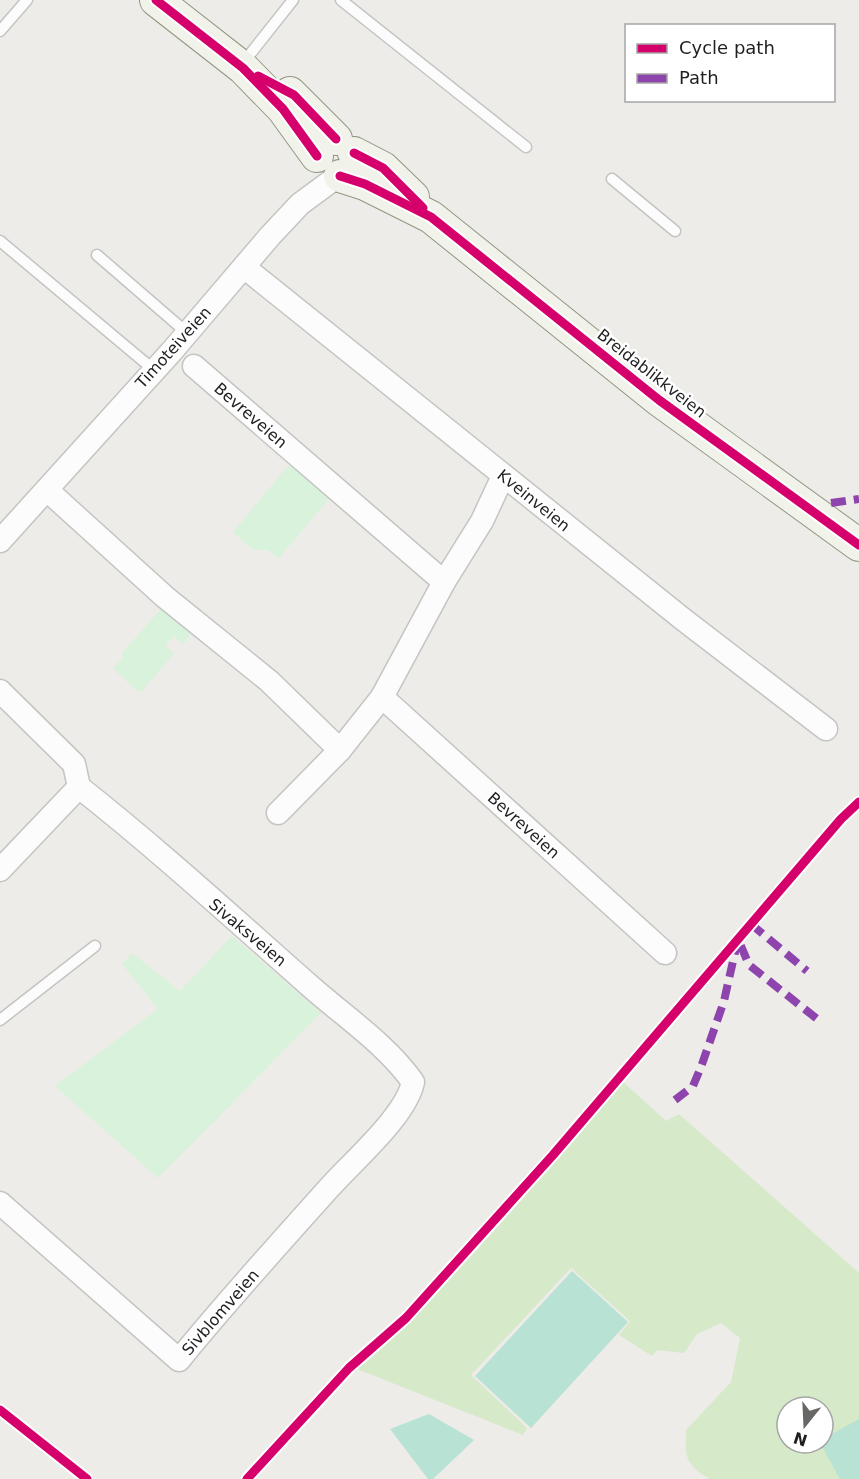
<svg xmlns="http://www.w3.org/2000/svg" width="859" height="1479" font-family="'DejaVu Sans',sans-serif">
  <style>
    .grass { fill: #d6e9c9; fill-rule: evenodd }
    .park { fill: #d8f2db }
    .pitch { fill: #b7e2d4 }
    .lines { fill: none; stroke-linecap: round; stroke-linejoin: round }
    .service-casing { stroke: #c4c4c2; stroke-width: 13 }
    .minor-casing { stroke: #c4c4c2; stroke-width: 25 }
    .secondary-casing { stroke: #929681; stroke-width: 34 }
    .service { stroke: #fcfcfc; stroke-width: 10 }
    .minor { stroke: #fcfcfc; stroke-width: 22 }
    .secondary { stroke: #f1f3eb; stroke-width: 32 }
    .quiet { stroke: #8e44ad; stroke-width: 8; stroke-dasharray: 15 8; stroke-linecap: butt }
    .cycleway-casing { stroke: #fff; stroke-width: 13 }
    .cycleway { stroke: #d6006c; stroke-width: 9 }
    .labels { text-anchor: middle; stroke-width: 5; stroke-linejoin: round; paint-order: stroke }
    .street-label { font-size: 16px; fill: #1f1f1f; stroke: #fff }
  </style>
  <rect width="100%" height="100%" fill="#edece8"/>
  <path class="grass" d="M623,1082l43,39 13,-7 180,159v206h-149c-25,-14 -25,-22 -24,-49l45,-48 9,-44 -19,-15 -24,11 -13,19 -27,-3 -5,6 -33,-21 11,-14 -59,-53 -100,107 56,53 -4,7 -166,-66c97,-87 181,-187 266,-287zM787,1407h36v36h-36z"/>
  <g class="park">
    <path d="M288,466l21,6 24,22 -55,65 -10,-9h-15l-20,-18z"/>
    <path d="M161,609l33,21 -11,14 -9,-7 -9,8 9,8 -31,37 -5,2 -25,-24 10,-10 -1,-5z"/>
    <path d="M232,936l89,77 -163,165 -103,-92 103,-77 -36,-45 10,-11 48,38z"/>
  </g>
  <g class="pitch">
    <path d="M572,1271l56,51 -97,106 -56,-52z"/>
    <path d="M429,1414l45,26 -41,39h-5l-38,-50z"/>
    <path d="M859,1419v60h-19l-20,-36h3v-4z"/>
  </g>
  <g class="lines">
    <defs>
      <g id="service">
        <path d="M341,0l185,147"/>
        <path d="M0,31l27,-31"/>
        <path d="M243,63l50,-63"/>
        <path d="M612,179l63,52"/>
        <path d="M0,241l154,129"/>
        <path d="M97,255l89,77"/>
        <path d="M0,1020l95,-74"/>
      </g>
      <g id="minor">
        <path d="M244,267l440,353 142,109"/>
        <path d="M194,366l250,216"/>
        <path d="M503,476l-21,45 -38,61 -62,115 283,256"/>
        <path d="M47,490l118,107 104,84 71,69 42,-53"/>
        <path d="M0,541l172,-190 98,-115 30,-32 38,-28"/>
        <path d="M0,691l74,73 5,23"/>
        <path d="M278,813l62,-63"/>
        <path d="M0,870l79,-83c80,63 155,132 231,199 35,31 76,58 103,96 -7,34 -60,79 -84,106 -51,57 -102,113 -150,172l-179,-157"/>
      </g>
      <g id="secondary">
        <path d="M156,0l87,68 40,41 34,47"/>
        <path d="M290,93l46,46"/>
        <path d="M354,153l29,15 30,29"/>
        <path d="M340,176l25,8 66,33 228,183 200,145"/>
      </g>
    </defs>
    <use href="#service" class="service-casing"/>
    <use href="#minor" class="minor-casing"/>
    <use href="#secondary" class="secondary-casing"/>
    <use href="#service" class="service"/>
    <use href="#minor" class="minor"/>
    <use href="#secondary" class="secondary"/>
    <g class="quiet">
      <path d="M831,503l28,-4"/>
      <path d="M751,924l56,47"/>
      <path d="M675,1100l18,-14 8,-19 23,-66 14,-62 11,26 72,57"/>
    </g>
    <defs>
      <g id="cycleway">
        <path d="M156,0l87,68 40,41 34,47"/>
        <path d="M258,76l36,19 42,44"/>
        <path d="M354,153l29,15 40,40"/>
        <path d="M340,176l25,8 66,33 228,183 200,145"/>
        <path d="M0,1410l87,69"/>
        <path d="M247,1479l102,-111 57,-50 147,-163 288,-336 18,-17"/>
      </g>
    </defs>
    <use href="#cycleway" class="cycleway-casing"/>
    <use href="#cycleway" class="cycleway"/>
  </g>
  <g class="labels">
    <g class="street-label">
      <text transform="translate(173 347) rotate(-48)" y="6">Timoteiveien</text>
      <text transform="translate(652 373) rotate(38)" y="6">Breidablikkveien</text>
      <text transform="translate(251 415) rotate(41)" y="6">Bevreveien</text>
      <text transform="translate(534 500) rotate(39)" y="6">Kveinveien</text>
      <text transform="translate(524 825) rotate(42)" y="6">Bevreveien</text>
      <text transform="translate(248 932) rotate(40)" y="6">Sivaksveien</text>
      <text transform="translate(220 1312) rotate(-49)" y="6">Sivblomveien</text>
    </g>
  </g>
  <rect x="625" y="24" width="210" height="78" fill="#ffffff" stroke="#a5a5a5" stroke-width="1.5"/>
  <rect x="637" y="44" width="30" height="9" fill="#d6006c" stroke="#a5a5a5" stroke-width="1.5"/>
  <text x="679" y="54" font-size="18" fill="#1f1f1f">Cycle path</text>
  <rect x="637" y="74" width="30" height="9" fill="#8e44ad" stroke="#a5a5a5" stroke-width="1.5"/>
  <text x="679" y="84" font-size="18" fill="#1f1f1f">Path</text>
  <g transform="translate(805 1425) rotate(198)"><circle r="28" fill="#ffffff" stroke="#a5a5a5" stroke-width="1.5"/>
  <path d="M0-4.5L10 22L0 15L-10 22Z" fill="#676765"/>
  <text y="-9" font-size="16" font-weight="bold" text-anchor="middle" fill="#1f1f1f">N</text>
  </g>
</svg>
